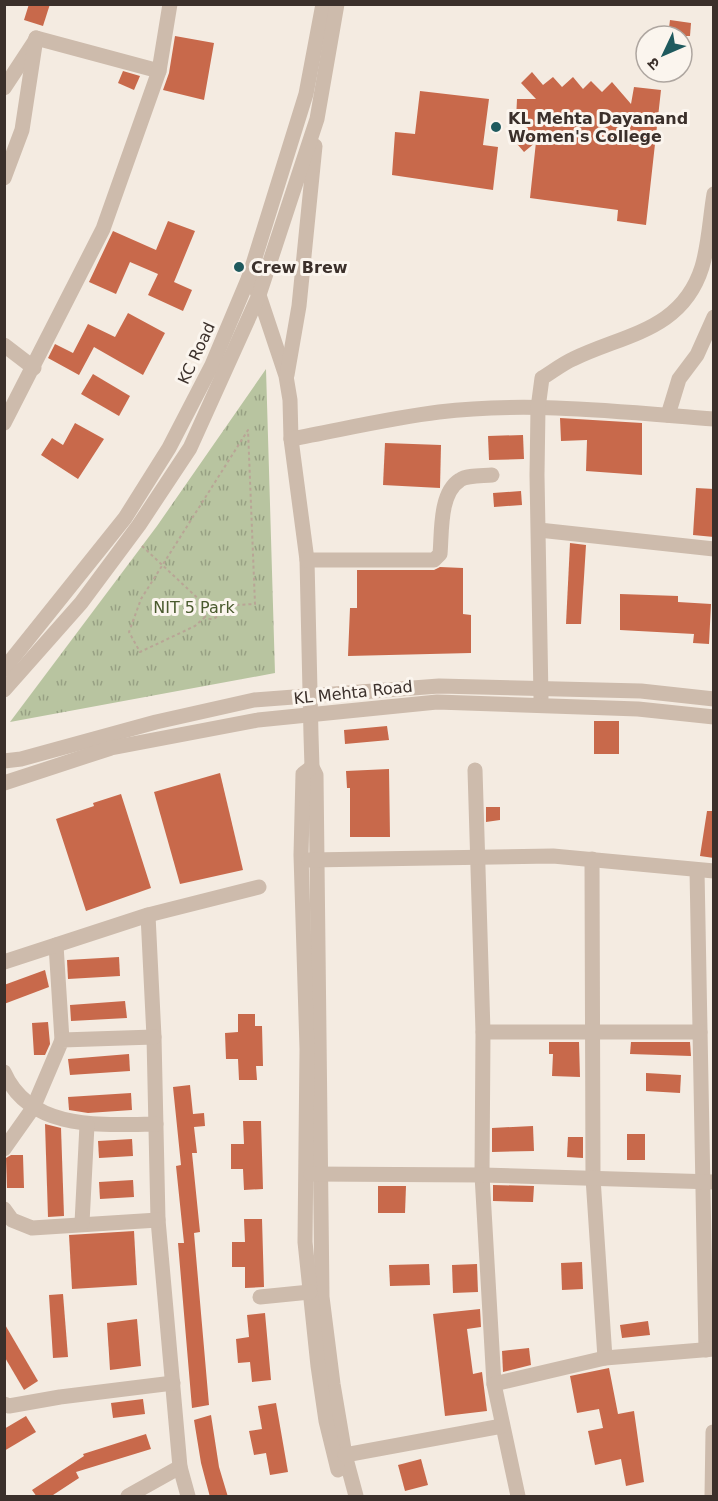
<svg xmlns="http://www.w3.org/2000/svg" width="718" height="1501" font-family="'DejaVu Sans','Noto Sans Devanagari',sans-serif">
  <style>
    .park { fill: url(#park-tufts) }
    .building { fill: #c8694b }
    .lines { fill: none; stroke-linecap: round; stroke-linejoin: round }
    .path { stroke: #b9a596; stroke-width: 2; stroke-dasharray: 3 3; stroke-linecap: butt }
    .minor { stroke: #cdbbac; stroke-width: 15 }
    .poi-dot { fill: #1f5a5e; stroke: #fbf5ee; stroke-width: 2 }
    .labels { text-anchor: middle; stroke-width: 6; stroke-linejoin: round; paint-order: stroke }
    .poi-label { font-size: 16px; font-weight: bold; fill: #3b302b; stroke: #fbf5ee; text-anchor: start }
    .street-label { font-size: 16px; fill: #3b302b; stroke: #fbf5ee }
    .park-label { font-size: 16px; fill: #4a5a2e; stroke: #fbf5ee }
  </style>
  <defs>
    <pattern id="park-tufts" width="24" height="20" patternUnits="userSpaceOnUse" patternTransform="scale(1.5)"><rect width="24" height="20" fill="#b8c4a0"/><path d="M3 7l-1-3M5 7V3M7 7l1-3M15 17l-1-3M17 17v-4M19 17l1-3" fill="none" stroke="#97a083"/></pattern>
  </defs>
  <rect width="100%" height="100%" fill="#f4ebe1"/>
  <path class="park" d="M266,369l9,304 -265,49 147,-196z"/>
  <g class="building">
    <path d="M29,4h21l-7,22 -19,-6z"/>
    <path d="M670,20l21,3 -1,13h-22z"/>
    <path d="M175,36l39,7 -10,57 -41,-10 6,-17z"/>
    <path d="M123,71l17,5 -6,14 -16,-7z"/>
    <path d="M532,72l11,13 10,-8 9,10 11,-10 10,12 8,-8 11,11 10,-10 19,22 3,-17 27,3 -15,135 -29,-4 1,-11 -88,-12 6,-56 -12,10 -12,-14 20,-16 -16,-2 1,-21h19l-15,-16z"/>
    <path d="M420,91l69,8 -6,46 15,2 -5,43 -101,-15 3,-43 20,2z"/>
    <path d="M168,221l27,10 -21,51 18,8 -9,21 -35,-16 10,-21 -28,-12 -14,32 -27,-12 24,-51 43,19z"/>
    <path d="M128,313l37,20 -22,42 -49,-28 -15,28 -31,-17 7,-14 18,9 15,-29 27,13z"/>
    <path d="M93,374l37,22 -11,20 -38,-22z"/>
    <path d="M560,418l82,5v52l-56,-4 1,-31 -26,1z"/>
    <path d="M75,423l29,16 -26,40 -37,-24 11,-17 11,7z"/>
    <path d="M523,435l1,24 -35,1 -1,-24z"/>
    <path d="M385,443l56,2 -1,43 -57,-3z"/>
    <path d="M696,488l18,1v48l-21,-2z"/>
    <path d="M521,491l1,14 -28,2 -1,-14z"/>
    <path d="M570,543l16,2 -5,79h-15z"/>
    <path d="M440,567l23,1v46l8,1v38l-123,3 2,-48h7v-38h77z"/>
    <path d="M620,594l58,2v6l33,2 -2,40 -16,-1 1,-9 -74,-4z"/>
    <rect x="594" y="721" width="25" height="33"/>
    <path d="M387,726l2,14 -44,4 -1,-14z"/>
    <path d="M389,769l1,68h-40v-49h-3l-1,-17z"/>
    <path d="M220,773l23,97 -63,14 -26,-92z"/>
    <path d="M121,794l30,94 -65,23 -30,-92 38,-13 -1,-3z"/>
    <path d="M486,807h14v13l-14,2z"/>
    <path d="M707,811h7v47l-14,-2z"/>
    <path d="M119,957l1,19 -52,3 -1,-19z"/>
    <path d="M45,970l4,17 -45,17v-19z"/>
    <path d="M125,1001l2,17 -56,3 -1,-16z"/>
    <path d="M238,1014h17v12h7l1,40h-7l1,14h-18l-1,-21h-12l-1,-26 13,-1z"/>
    <path d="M48,1022l2,22 -5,11h-11l-2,-32z"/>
    <path d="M549,1042h30l1,35 -28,-1 1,-22h-4z"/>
    <path d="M631,1042h59l1,14 -61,-2z"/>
    <path d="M129,1054l1,17 -60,4 -2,-16z"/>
    <path d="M646,1073l35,2 -1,18 -34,-2z"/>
    <path d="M190,1085l3,29 11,-1 1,13 -11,1 3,26h-5l8,79 -6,1 15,172 -17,3 -14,-165h6l-8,-77 5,-1 -8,-78z"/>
    <path d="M131,1093l1,17 -44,3 -19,-3 -1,-13z"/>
    <path d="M243,1121h18l2,68 -19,1 -1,-21h-12v-25h13z"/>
    <path d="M45,1124l16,4 3,88 -16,1z"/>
    <path d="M533,1126l1,25 -42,1v-24z"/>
    <rect x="627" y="1134" width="18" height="26"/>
    <path d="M568,1137h15v21l-16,-1z"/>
    <path d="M132,1139l1,17 -34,2 -1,-17z"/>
    <path d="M11,1155h12l1,33h-17l-1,-30z"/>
    <path d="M133,1180l1,17 -34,2 -1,-17z"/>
    <path d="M493,1185l41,1 -1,16 -40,-1z"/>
    <path d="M378,1186h28l-1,27h-27z"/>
    <path d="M244,1219h18l2,68 -19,1v-21h-13v-25h13z"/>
    <path d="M134,1231l3,54 -65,4 -3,-54z"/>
    <path d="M582,1262l1,27 -21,1 -1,-27z"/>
    <path d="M429,1264l1,21 -40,1 -1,-21z"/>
    <path d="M477,1264l1,28 -25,1 -1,-28z"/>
    <path d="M63,1294l5,63 -15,1 -4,-63z"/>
    <path d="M480,1309l1,18 -14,2 6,45 9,-2 5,39 -42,5 -12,-102z"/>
    <path d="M265,1313l6,67 -19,2 -2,-20 -12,1 -2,-24 13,-2 -2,-22z"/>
    <path d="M137,1319l4,47 -31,4 -3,-47z"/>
    <path d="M648,1321l2,14 -28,3 -2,-13z"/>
    <path d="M4,1323l34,58 -14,9 -20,-34z"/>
    <path d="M529,1348l2,17 -28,7 -1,-21z"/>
    <path d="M609,1368l9,46 16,-3 10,71 -18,4 -5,-27 -26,6 -7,-34 15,-3 -4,-19 -22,4 -7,-37z"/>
    <path d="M143,1399l2,15 -32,4 -2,-15z"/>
    <path d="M276,1403l12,69 -18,3 -4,-22 -12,2 -5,-24 13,-2 -4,-23z"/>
    <path d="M211,1415l8,52 9,30h-18l-9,-34 -7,-43z"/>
    <path d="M26,1416l10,16 -32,19v-22z"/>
    <path d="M146,1434l5,15 -75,23 3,6 -29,19h-13l-5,-7 52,-34 -1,-2z"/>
    <path d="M421,1459l7,26 -23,6 -7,-26z"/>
  </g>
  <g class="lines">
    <g class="path">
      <path d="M142,546l64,60"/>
      <circle cx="211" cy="611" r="8"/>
      <path d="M205,617l-10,9 -55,26 -11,-20 12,-33 107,-169 7,174 -38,2"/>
    </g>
    <g class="minor">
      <path d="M36,38l123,33"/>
      <path d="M4,88l31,-47"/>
      <path d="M4,178l18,-48 14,-92"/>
      <path d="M249,277l10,18 27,81 4,24 1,39 16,121 4,175 1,32 4,8 6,522 11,87 12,71 11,41"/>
      <path d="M4,345l30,23"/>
      <path d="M287,375l12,-69 16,-160"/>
      <path d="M668,415l11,-36 18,-24 17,-38"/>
      <path d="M4,423l99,-194 56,-158 11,-67"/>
      <path d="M291,439c49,-9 99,-21 148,-27 91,-11 184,0 275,7"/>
      <path d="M539,530l175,19"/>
      <path d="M307,560h127l6,-6c2,-21 -1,-61 20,-74 7,-5 23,-4 32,-5"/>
      <path d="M4,669l121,-151 44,-70 43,-83 37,-88 57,-183 17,-90"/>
      <path d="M4,690l77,-87 58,-78 51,-77 69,-153 58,-176 20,-115"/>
      <path d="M541,698l-4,-223 1,-67 4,-30c10,-6 20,-14 31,-19 51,-25 109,-28 129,-92 7,-23 8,-50 12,-73"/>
      <path d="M4,761l17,-2 135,-37 98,-22 185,-14 202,5 73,8"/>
      <path d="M312,767l-9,7 -2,81 6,194 -2,193 13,124 8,55 12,49"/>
      <path d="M475,770l8,262 -1,143 12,209 24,112"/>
      <path d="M4,783l107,-35 147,-28 179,-18 201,7 76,8"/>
      <path d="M592,859l1,319 12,180"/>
      <path d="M309,860l244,-4 161,15"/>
      <path d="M697,870l9,480"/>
      <path d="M148,915l6,122 4,183 22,247 8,29"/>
      <path d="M56,945l6,95"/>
      <path d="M4,962l144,-47 111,-28"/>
      <path d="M483,1032h217"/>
      <path d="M4,1072c26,59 97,53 152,52"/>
      <path d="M4,1149l29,-41 29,-68 92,-3"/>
      <path d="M311,1174l171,1 232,7"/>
      <path d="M4,1209l8,11 20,8 126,-8"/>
      <path d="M82,1223l5,-98"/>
      <path d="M260,1297l50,-5"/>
      <path d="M494,1384l111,-26 109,-9"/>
      <path d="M4,1404l5,2 51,-9 113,-14"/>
      <path d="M345,1455l157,-29"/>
      <path d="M128,1496l52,-29"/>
      <path d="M712,1496l1,-64"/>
    </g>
  </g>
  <g class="poi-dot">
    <circle cx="496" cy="127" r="6"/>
    <circle cx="239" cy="267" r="6"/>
  </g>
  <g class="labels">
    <g class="poi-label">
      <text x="508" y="124">KL Mehta Dayanand<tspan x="508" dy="18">Women's College</tspan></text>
      <text x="251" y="273">Crew Brew</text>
    </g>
    <g class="street-label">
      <text transform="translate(196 353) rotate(-65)" y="6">KC Road</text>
      <text transform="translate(353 692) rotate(-6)" y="6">KL Mehta Road</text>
    </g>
    <g class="park-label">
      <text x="194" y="613">NIT 5 Park</text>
    </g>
  </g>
  <rect width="718" height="1501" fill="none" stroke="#3b302b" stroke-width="12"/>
  <g transform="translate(664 54) rotate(226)"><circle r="28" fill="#fbf5ee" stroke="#aea6a0" stroke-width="1.5"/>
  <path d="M0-4.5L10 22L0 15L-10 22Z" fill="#1f5a5e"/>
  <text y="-9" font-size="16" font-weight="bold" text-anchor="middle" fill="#3b302b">उ</text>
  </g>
</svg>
